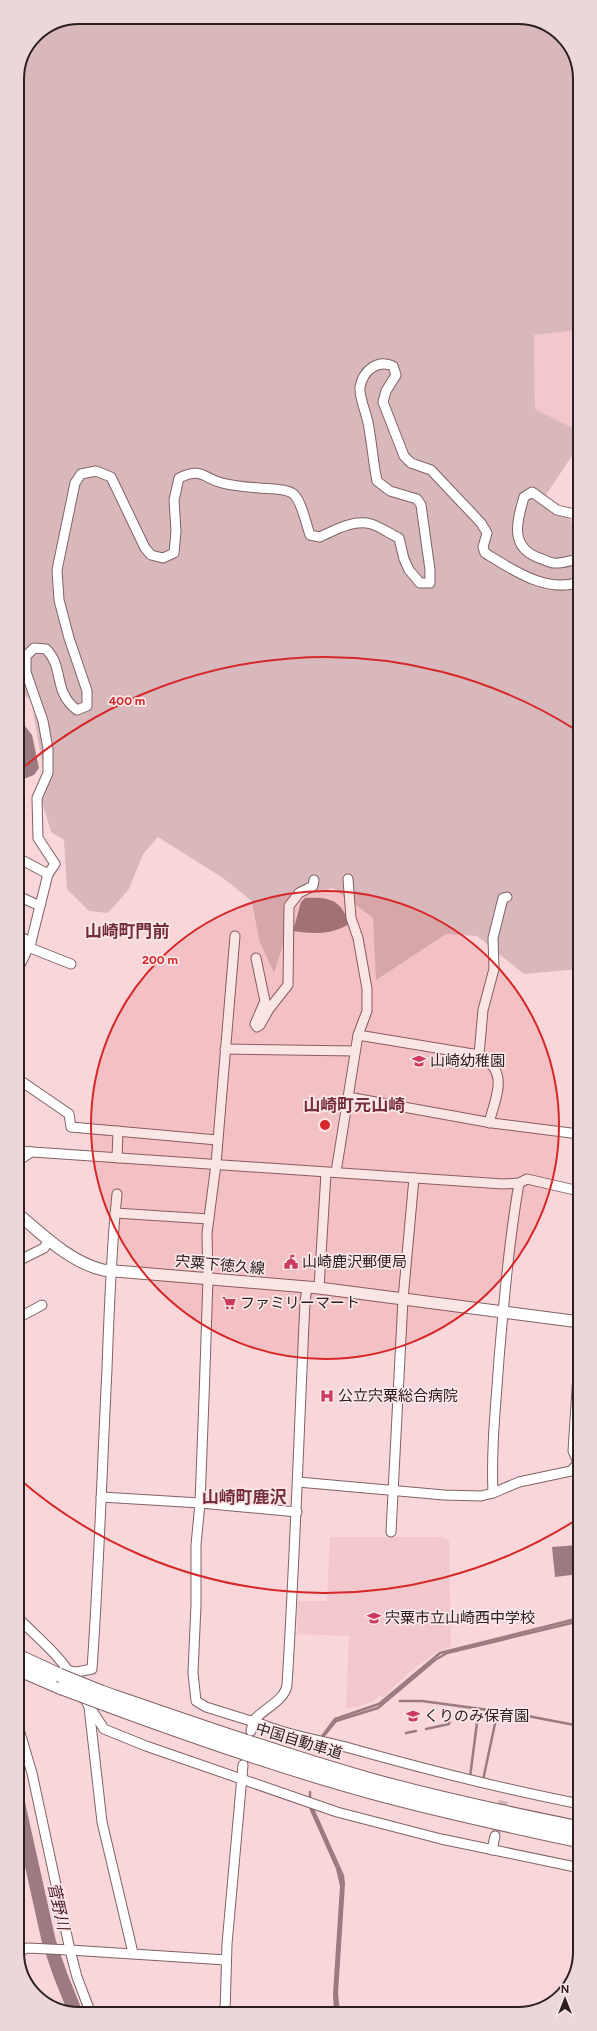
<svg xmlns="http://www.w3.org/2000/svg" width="597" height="2031" font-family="Figtree,'Noto Sans JP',sans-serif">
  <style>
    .built { fill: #f2c8cc }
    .green { fill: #d8b8bb }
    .water { fill: #9b7b7f }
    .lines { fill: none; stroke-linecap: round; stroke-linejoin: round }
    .stream { stroke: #9b7b7f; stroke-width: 2.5 }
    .river { stroke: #9b7b7f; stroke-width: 14 }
    .minor-tunnel { stroke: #cfb2b4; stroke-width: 9; stroke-dasharray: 9 4.5; stroke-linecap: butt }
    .minor-casing { stroke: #806265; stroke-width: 11 }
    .major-casing { stroke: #806265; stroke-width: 13 }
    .highway-casing { stroke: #806265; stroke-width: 15 }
    .minor { stroke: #fff; stroke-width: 9 }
    .major { stroke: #fff; stroke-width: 11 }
    .highway { stroke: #fff; stroke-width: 13 }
    .highway-bridge-casing { stroke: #806265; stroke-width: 15; stroke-linecap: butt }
    .highway-bridge { stroke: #fff; stroke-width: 13 }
    .ring { fill: none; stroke: #d62828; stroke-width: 2 }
    .labels { text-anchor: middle; stroke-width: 3.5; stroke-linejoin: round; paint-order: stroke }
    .poi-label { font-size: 15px; fill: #2d2021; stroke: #fce7e9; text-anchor: start }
    .street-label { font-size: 15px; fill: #2d2021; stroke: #fce7e9 }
    .water-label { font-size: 16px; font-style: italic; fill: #51222a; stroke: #fce7e9 }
    .quarter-label { font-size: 17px; font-weight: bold; fill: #742d3b; stroke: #fce7e9 }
    .rim { fill: none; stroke: #2d2021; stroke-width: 2 }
    .centre { fill: #d62828; stroke: #fce7e9; stroke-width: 2 }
    .ring-label { font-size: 12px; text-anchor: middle; font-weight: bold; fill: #d62828; stroke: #fce7e9; stroke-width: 3.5; stroke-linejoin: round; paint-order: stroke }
  </style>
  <rect width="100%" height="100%" fill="#f8d6d9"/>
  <g class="built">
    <path d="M579,330v101l-44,-21 -1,-75z"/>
    <path d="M330,1537h114l5,4 2,106 -15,5 -24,18 -29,27 -3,-1 -6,5 -17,6 -11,1 3,-72 -52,-2 1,-33h29z"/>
  </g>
  <path class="green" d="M79,17l447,1 33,15 20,34v263l-45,5 1,74 44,22v14l-33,50 25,26h8v448l-55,5 -47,-38 -31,-2 -70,46 -3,-62 -40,-30 -35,9 -24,76 -15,-33 -7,-39 -29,-23 -65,-41 -15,17 -14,35 -21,24 -19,-2 -22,-22 -3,-49 -13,-8 -13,-44 10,-8 -7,-23 -10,-58 -14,-7v-613l18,-44z"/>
  <g class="water">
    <path d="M17,716l15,19 7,33 -5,7 -16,6z"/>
    <path d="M305,898c24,-1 36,1 44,26 -18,11 -35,10 -56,7l8,-29z"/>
    <path d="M577,1545l2,29 -24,3 -3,-30z"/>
    <path d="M308,1806h5l31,69 1,9 -7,109 2,20 -3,-9v-24l1,33h-4l-1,-19 7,-108 -4,-17z"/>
  </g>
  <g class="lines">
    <g class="stream">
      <path d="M400,1701h22l89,12"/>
      <path d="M517,1714l63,12"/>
      <path d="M426,1729l23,-5 1,-13"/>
      <path d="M406,1733l10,-2"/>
      <path d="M322,1738l14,-17 42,-13 57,-48 12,-7 133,-32"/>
      <path d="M320,1739l15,-20 44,-15 61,-51 140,-35"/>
      <path d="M470,1777l8,-62"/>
      <path d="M483,1780l13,-61"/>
      <path d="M310,1792v8"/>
    </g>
    <path class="river" d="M18,1803l31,139 11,32 16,40"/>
    <path class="minor-tunnel" d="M495,1836l9,-37"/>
    <defs>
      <g id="minor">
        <path d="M579,515l-22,-5 -25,-18 -8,5c-7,24 -15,50 15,61 5,1 10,5 15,5 8,1 18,-3 25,-4"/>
        <path d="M18,858l30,16"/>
        <path d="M18,896l22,10"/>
        <path d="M18,936l13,6"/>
        <path d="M235,936l-19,228 -9,69 1,46 -4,119 -4,105 -4,42v60l-3,68 3,28 10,6 48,15"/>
        <path d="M28,947l43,17"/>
        <path d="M256,958l9,43 -10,23 2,3 3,-2 9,-16 19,-24 1,-79 10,-13 14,-7 1,-6"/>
        <path d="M18,969l13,-27 17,-68 7,-10 -17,-26 -1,-40 11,-25v-24l-5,-28 -17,-49v-16l8,-8 12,1c19,19 6,42 31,61l10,-4v-15l-18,-53 -10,-38 -2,-30 18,-87 6,-9 15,-3 15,6 34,71 6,7 12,3 11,-5 2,-22 -2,-31 5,-22c23,-11 24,0 43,5 12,3 24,4 37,5 9,1 25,0 33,5 9,5 14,31 18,42l10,2c15,-7 34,-18 51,-13 10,3 19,10 28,14l5,21 5,11 11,13h10v-13l-9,-65 -4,-6 -27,-8 -13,-10c-4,-19 -5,-39 -9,-58 -2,-11 -9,-26 -8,-36 3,-16 17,-28 33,-21l3,9 -10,16 -3,11 21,54 7,7 20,7 50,53 6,10 -4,14 2,6c26,16 62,41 94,29"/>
        <path d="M358,1035l121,20c31,17 17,40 10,68"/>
        <path d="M225,1049l130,2"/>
        <path d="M479,1055l4,-45 11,-41 -1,-31 10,-40 4,-1"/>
        <path d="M18,1079l51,35 2,13 146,13"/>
        <path d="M348,1097l144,26 87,11"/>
        <path d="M18,1151l485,33 16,-1 8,-4 52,12"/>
        <path d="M117,1158l1,-27"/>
        <path d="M18,1161l13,-9"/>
        <path d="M336,1172l22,-137 9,-24v-22l-9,-51 -7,-20 -3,-39"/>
        <path d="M115,1213l94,6"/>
        <path d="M18,1261l26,-13 5,-8"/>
        <path d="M319,1288l7,-115"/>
        <path d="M18,1318l24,-13"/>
        <path d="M578,1462l-5,-11 7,-108"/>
        <path d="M298,1482l146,13 37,1 12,-3 26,-11 52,-11 9,-10"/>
        <path d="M493,1493c-2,-45 3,-89 6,-134 5,-59 10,-117 20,-176"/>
        <path d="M101,1497l99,6 97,9"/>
        <path d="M391,1532l12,-233 11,-121"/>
        <path d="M18,1618c20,20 44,39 57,64"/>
        <path d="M69,1671l8,1 15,-3c7,-100 10,-200 15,-300 2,-58 4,-117 10,-175"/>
        <path d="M82,1695l22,34 42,17 191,66 104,27 139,29"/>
        <path d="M89,1707l13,115 31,131"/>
        <path d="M254,1721c31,14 66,19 99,28 75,21 150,40 227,55"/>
        <path d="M18,1726l14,47 38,177 7,27 14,37"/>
        <path d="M251,1731c1,-4 2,-9 4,-12 10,-11 30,-19 32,-34 8,-128 12,-255 18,-383l2,-15"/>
        <path d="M492,1850l3,-14"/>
        <path d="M18,1952l9,-4 43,2 156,10"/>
        <path d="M225,2013l2,-69 16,-179"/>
      </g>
      <path id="major" d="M18,1214c25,21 52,48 85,56l216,18 261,34"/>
      <g id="highway">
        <path d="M18,1656l41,19"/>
        <path d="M18,1669l44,19"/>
        <path d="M101,1692c90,31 179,62 270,88 69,19 139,34 209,48"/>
        <path d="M102,1703c89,33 178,64 269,89 69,19 139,34 209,49"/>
      </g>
    </defs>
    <use href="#minor" class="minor-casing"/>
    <use href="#major" class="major-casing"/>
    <use href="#highway" class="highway-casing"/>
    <use href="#minor" class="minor"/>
    <use href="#major" class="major"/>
    <use href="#highway" class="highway"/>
    <defs>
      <g id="highway-bridge">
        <path d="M59,1675l42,17"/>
        <path d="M62,1688l40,15"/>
      </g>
    </defs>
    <use href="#highway-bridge" class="highway-bridge-casing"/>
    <use href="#highway-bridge" class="highway-bridge"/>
  </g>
  <circle cx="325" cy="1125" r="234" fill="#d62828" fill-opacity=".12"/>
  <g class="ring">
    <circle cx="325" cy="1125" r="234"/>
    <path d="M576 1520A468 468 0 0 1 18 1478M18 772A468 468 0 0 1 576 730"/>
  </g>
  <defs>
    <symbol id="school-bare" viewBox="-9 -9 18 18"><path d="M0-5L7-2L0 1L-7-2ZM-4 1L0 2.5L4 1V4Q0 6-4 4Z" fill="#ca3b5d" stroke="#fce7e9" stroke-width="2.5" paint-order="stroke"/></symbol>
    <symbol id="civic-bare" viewBox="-9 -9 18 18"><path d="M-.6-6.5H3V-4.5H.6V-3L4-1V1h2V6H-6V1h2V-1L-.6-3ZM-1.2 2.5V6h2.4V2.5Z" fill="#ca3b5d" stroke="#fce7e9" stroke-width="2.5" paint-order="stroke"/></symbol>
    <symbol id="supermarket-bare" viewBox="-9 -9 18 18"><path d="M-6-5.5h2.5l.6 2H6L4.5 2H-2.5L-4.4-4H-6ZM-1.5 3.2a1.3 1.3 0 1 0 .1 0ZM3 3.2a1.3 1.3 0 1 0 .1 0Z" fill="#ca3b5d" stroke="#fce7e9" stroke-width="2.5" paint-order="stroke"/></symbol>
    <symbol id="hospital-bare" viewBox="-9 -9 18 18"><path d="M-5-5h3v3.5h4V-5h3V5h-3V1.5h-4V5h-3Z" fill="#ca3b5d" stroke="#fce7e9" stroke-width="2.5" paint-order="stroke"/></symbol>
  </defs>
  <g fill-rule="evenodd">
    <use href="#school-bare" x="409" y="1051" width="20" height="20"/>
    <use href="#civic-bare" x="281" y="1252" width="20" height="20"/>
    <use href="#supermarket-bare" x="219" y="1293" width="20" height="20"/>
    <use href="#hospital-bare" x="317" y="1386" width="20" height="20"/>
    <use href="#school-bare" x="364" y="1608" width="20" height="20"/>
    <use href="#school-bare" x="403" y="1706" width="20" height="20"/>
  </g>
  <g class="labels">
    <g class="poi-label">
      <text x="430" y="1066">山崎幼稚園</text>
      <text x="302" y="1267">山崎鹿沢郵便局</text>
      <text x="240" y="1308">ファミリーマート</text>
      <text x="338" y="1401">公立宍粟総合病院</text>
      <text x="385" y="1623">宍粟市立山崎西中学校</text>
      <text x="424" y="1721">くりのみ保育園</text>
    </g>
    <g class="street-label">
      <text transform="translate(220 1265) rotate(5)" y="5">宍粟下徳久線</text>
      <text transform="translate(299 1741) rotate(17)" y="5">中国自動車道</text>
    </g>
    <g class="water-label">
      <text transform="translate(59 1906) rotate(77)" y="6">菅野川</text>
    </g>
    <g class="quarter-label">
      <text x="127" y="937">山崎町門前</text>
      <text x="354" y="1111">山崎町元山崎</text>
      <text x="244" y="1503">山崎町鹿沢</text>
    </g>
  </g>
  <path d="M0 0H597V2031H0ZM79 24H518A55 55 0 0 1 573 79V1952A55 55 0 0 1 518 2007H79A55 55 0 0 1 24 1952V79A55 55 0 0 1 79 24Z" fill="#ebd7d9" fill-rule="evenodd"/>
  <path class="rim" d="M79 24H518A55 55 0 0 1 573 79V1952A55 55 0 0 1 518 2007H79A55 55 0 0 1 24 1952V79A55 55 0 0 1 79 24Z"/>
  <circle cx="325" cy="1125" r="6" class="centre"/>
  <g class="ring-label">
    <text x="127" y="705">400 m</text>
    <text x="160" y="964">200 m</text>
  </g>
  <g transform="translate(565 1999)" stroke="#fce7e9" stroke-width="3" paint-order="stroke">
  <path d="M0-3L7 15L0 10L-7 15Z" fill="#2d2021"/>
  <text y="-6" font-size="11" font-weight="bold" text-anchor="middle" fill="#2d2021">N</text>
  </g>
</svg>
